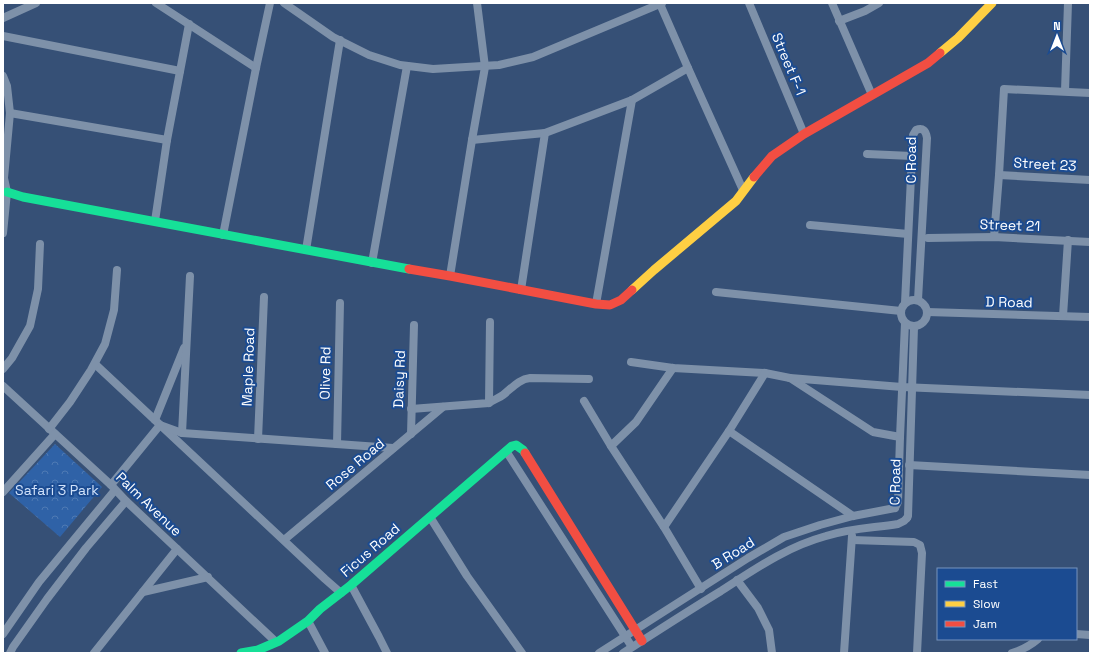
<svg xmlns="http://www.w3.org/2000/svg" width="1093" height="656" font-family="'Space Grotesk',sans-serif">
  <style>
    .park { fill: url(#park-crowns) }
    .lines { fill: none; stroke-linecap: round; stroke-linejoin: round }
    .street { stroke: #7e91a9; stroke-width: 8 }
    .fast { stroke: #16e098; stroke-width: 9 }
    .slow { stroke: #ffcf43; stroke-width: 9 }
    .jam { stroke: #f24e42; stroke-width: 9 }
    .labels { text-anchor: middle; stroke-width: 4; stroke-linejoin: round; paint-order: stroke }
    .street-label { font-size: 14px; fill: #fff; stroke: #1b4b91 }
    .park-label { font-size: 14px; fill: #d1e2fa; stroke: #1b4b91 }
  </style>
  <defs>
    <pattern id="park-crowns" width="20" height="18" patternUnits="userSpaceOnUse"><rect width="20" height="18" fill="#2f62a7"/><path d="M2 6a3 3 0 1 1 6 0M12 15a3 3 0 1 1 6 0" fill="none" stroke="#4e7ab4"/></pattern>
  </defs>
  <rect width="100%" height="100%" fill="#365076"/>
  <path class="park" d="M55,444l47,43 -42,50 -51,-44z"/>
  <g class="lines">
    <g class="street">
      <path d="M156,3l100,65"/>
      <path d="M284,3l49,34 36,18 31,10 33,4 66,-4 34,-8 129,-54"/>
      <path d="M749,3l55,131"/>
      <path d="M832,3l40,92"/>
      <path d="M660,4l28,64 55,122"/>
      <path d="M3,18l33,-15"/>
      <path d="M839,21l26,-10 14,-8"/>
      <path d="M3,36l177,35"/>
      <path d="M3,76l4,10 3,27 -6,65 3,14 -4,41"/>
      <path d="M1065,91l3,-88"/>
      <path d="M10,113l157,27"/>
      <path d="M472,140l73,-7 87,-33 56,-32"/>
      <path d="M867,154l45,2"/>
      <path d="M999,175l91,5"/>
      <path d="M155,221l12,-81 22,-116"/>
      <path d="M810,225l98,9"/>
      <path d="M223,235l33,-167 14,-65"/>
      <path d="M994,237l5,-62 5,-86 86,4"/>
      <path d="M928,238l66,-1 96,5"/>
      <path d="M306,250l34,-210"/>
      <path d="M372,263l35,-197"/>
      <path d="M450,276l22,-136 13,-73 -8,-64"/>
      <path d="M521,290l24,-157"/>
      <path d="M716,292l185,19"/>
      <circle cx="914" cy="313" r="13"/>
      <path d="M905,303l8,-168 3,-5c7,-3 10,1 11,8l-9,162"/>
      <path d="M596,304l36,-204"/>
      <path d="M927,312l163,5"/>
      <path d="M1063,316l5,-76"/>
      <path d="M631,362l42,6 92,5 25,5 83,54 27,5"/>
      <path d="M95,364l230,215 16,14"/>
      <path d="M3,369l9,-11 18,-32 8,-37 2,-45"/>
      <path d="M790,378l112,9 188,8"/>
      <path d="M3,386l108,99 15,16 150,141"/>
      <path d="M584,401l27,45 53,81 37,62"/>
      <path d="M489,403c4,-3 10,-5 14,-8 9,-7 16,-16 27,-17l59,1"/>
      <path d="M411,409l78,-6 1,-81"/>
      <path d="M155,420l29,-72"/>
      <path d="M49,429l21,-27 21,-32 14,-26 9,-34 3,-40"/>
      <path d="M729,431l124,85"/>
      <path d="M182,433l8,-157"/>
      <path d="M411,434l3,-109"/>
      <path d="M258,439l6,-142"/>
      <path d="M337,444l3,-141"/>
      <path d="M611,446l25,-24 37,-54"/>
      <path d="M506,451l126,196"/>
      <path d="M909,465l181,10"/>
      <path d="M111,485l49,-60 22,8 211,15"/>
      <path d="M3,492l52,-58"/>
      <path d="M895,508l3,-6 2,-65 5,-114"/>
      <path d="M430,517l37,59 55,77"/>
      <path d="M907,518l1,-2 6,-189"/>
      <path d="M664,527l65,-96 36,-58"/>
      <path d="M284,540l159,-133"/>
      <path d="M852,540l62,2 6,3 2,8 -5,100"/>
      <path d="M737,580l21,28 11,22 3,23"/>
      <path d="M351,585l28,52 8,16"/>
      <path d="M143,592l65,-15"/>
      <path d="M308,621l17,32"/>
      <path d="M3,634l36,-52 76,-92"/>
      <path d="M1076,634l14,1"/>
      <path d="M10,653l3,-6 34,-48 39,-51 40,-47"/>
      <path d="M94,653l83,-104"/>
      <path d="M599,653l149,-95 36,-21 36,-12 33,-9 42,-8"/>
      <path d="M623,653c33,-21 65,-42 98,-62 34,-22 65,-44 105,-55 25,-8 47,-8 72,-12l6,-3 3,-3"/>
      <path d="M844,653l8,-117"/>
      <path d="M1012,653c10,-3 18,-7 26,-14"/>
    </g>
    <g class="fast">
      <path d="M7,192l16,5 386,72"/>
      <path d="M241,653l17,-3 21,-9 29,-20 12,-12 31,-24 161,-139 4,-1 7,5 2,3"/>
    </g>
    <g class="slow">
      <path d="M940,53l18,-15 34,-35"/>
      <path d="M632,290l22,-20 82,-69 18,-24"/>
    </g>
    <g class="jam">
      <path d="M754,177l18,-21 32,-22 124,-71 12,-10"/>
      <path d="M409,269l41,7 146,28 14,1 11,-5 11,-10"/>
      <path d="M525,453l117,188"/>
    </g>
  </g>
  <g class="labels">
    <g class="street-label">
      <text transform="translate(789 64) rotate(67)" y="5">Street F-1</text>
      <text transform="translate(911 160) rotate(-90)" y="5">C Road</text>
      <text transform="translate(1045 164) rotate(3)" y="5">Street 23</text>
      <text transform="translate(1010 225) rotate(2)" y="5">Street 21</text>
      <text transform="translate(1009 302) rotate(1)" y="5">D Road</text>
      <text transform="translate(248 367) rotate(-88)" y="5">Maple Road</text>
      <text transform="translate(325 373) rotate(-89)" y="5">Olive Rd</text>
      <text transform="translate(399 379) rotate(-88)" y="5">Daisy Rd</text>
      <text transform="translate(355 464) rotate(-40)" y="5">Rose Road</text>
      <text transform="translate(895 482) rotate(-89)" y="5">C Road</text>
      <text transform="translate(149 504) rotate(44)" y="5">Palm Avenue</text>
      <text transform="translate(370 550) rotate(-41)" y="5">Ficus Road</text>
      <text transform="translate(733 553) rotate(-32)" y="5">B Road</text>
    </g>
    <g class="park-label">
      <text x="57" y="495">Safari 3 Park</text>
    </g>
  </g>
  <rect width="1093" height="656" fill="none" stroke="#ffffff" stroke-width="8"/>
  <rect x="937" y="568" width="140" height="72" fill="#1b4b91" stroke="#7693bd"/>
  <rect x="945" y="581" width="20" height="6" fill="#16e098" stroke="#7693bd"/>
  <text x="973" y="588" font-size="12" fill="#ffffff">Fast</text>
  <rect x="945" y="601" width="20" height="6" fill="#ffcf43" stroke="#7693bd"/>
  <text x="973" y="608" font-size="12" fill="#ffffff">Slow</text>
  <rect x="945" y="621" width="20" height="6" fill="#f24e42" stroke="#7693bd"/>
  <text x="973" y="628" font-size="12" fill="#ffffff">Jam</text>
  <g transform="translate(1057 36)" stroke="#1b4b91" stroke-width="3" paint-order="stroke">
  <path d="M0-3L7 15L0 10L-7 15Z" fill="#ffffff"/>
  <text y="-6" font-size="11" font-weight="bold" text-anchor="middle" fill="#ffffff">N</text>
  </g>
</svg>
